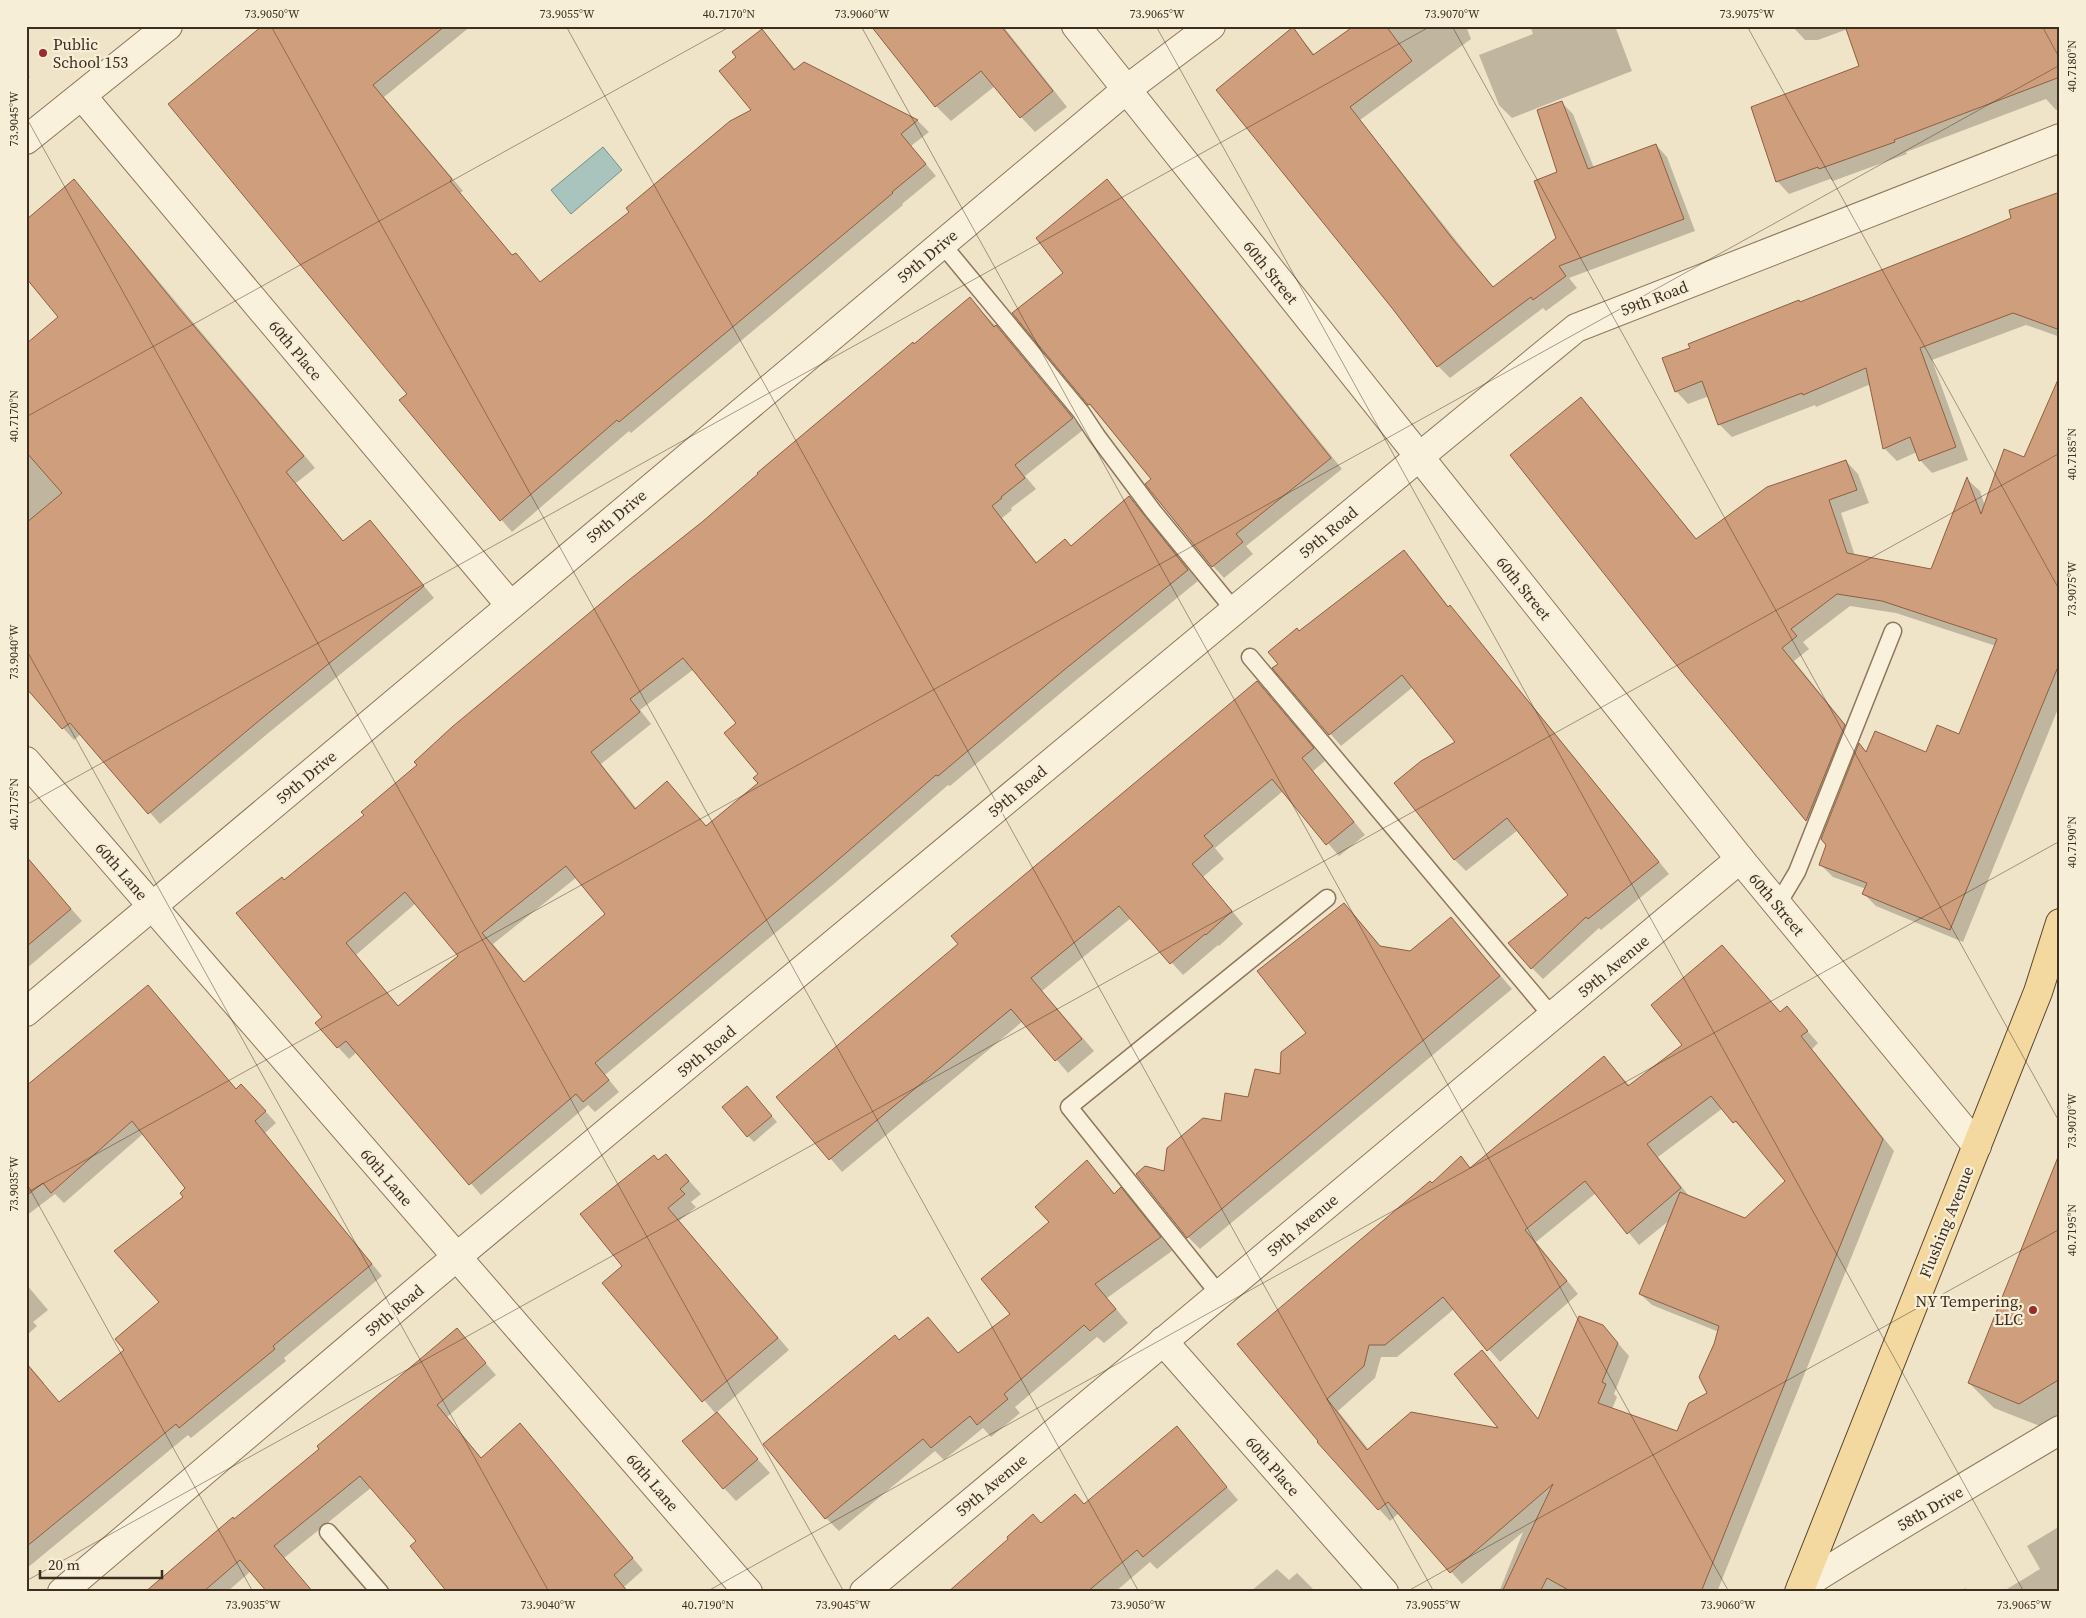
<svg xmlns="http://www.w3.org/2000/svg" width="2086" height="1618" font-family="'Source Serif 4',serif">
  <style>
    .water { fill: #a9c4bc; stroke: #6f938a }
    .shadow { fill: #0003; fill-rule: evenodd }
    .building { fill: #cf9f7d; stroke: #8d5f41; fill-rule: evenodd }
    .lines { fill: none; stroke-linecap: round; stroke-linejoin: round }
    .lane-casing { stroke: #8d765c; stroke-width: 19 }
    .street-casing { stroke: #8d765c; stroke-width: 30 }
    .primary-casing { stroke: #5b4430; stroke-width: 30 }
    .lane { stroke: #faf1dc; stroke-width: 16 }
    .street { stroke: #faf1dc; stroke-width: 28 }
    .primary { stroke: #f3d9a0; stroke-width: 28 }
    .ticks { fill: none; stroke: #3d2e20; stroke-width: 1; stroke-opacity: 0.45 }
    .poi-dot { fill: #9e2a2b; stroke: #f7eed8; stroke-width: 2 }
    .labels { text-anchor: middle; stroke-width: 4.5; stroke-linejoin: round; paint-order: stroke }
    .poi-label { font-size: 16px; fill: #3d2e20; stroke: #f7eed8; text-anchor: start }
    .street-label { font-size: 16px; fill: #3d2e20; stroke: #f7eed8 }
    .neatline { fill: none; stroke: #3d2e20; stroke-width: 2 }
    .ticks-label { font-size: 12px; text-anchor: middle; fill: #3d2e20 }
  </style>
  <rect width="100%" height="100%" fill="#f0e4c8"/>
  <path class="water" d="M603,147l19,23 -51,44 -20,-24z"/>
  <g class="shadow">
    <path d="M263,26h208l-87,71 79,94 -3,2 53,63 3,-2 25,29 90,-71 122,-102 -16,-53 25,-27 34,40 8,-7 114,58 11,11 -18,14 25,30 -34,28 1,1 -272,228 -2,-2 -117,101 -101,-118 -2,-20z"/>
    <path d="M873,26h130l64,81 -32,25 -14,-15 -26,-31 -44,35 -15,-15z"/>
    <path d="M1356,26h110l5,13 -111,81 134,168 63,-49 5,-136 11,11 21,54 62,-23 11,12 28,74 -126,47 8,10 -31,23 -3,-3 -93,70 -12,-12 -184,-232 39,-105 22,26z"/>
    <path d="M1530,26h85l17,45 -120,47 -13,-13 -20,-50 54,-21z"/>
    <path d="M1856,26l-38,14h-13l-13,-14z"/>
    <path d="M2060,29v80l-4,1 -10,-11 -140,53 1,2 -74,27 -3,-2 -41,15 -12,-13z"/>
    <path d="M26,72l4,5 -4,3z"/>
    <path d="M74,180l241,288 -19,15 48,59 26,-21 64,77 -162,132 -112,94 -79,-90 -7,6 -11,-12 -37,-76v-306l34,-29z"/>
    <path d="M1107,181l11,11 224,277 -96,77 7,8 -29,24 -11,-12 -66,-82 5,-5 -63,-75 -24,-131z"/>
    <path d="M2060,193v144l-34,-12 -94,35 36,100 -36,13 -12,-13 -3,-8 -20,9 -13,-13 -13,-64 -55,23 -1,-2 -83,32 -13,-13 -10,-28 -21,8 -12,-13 125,-88 212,-85z"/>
    <path d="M970,299l37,39 76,92 -58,46 11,13 -25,19 1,2 -10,8 36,46 34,-17 57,-49 11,11 58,72 -123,100 -125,105 -2,-1 -113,98 -230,192 14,17 -24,20 -7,-7 -107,90 -124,-143 -8,7 -33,-36 8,-6 -40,-136 81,-65 338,-293zM694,669l44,54 22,51 -1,9 -52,44 -40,-44 -30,26 -36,-45 50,-40 -11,-14zM577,877l30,37 -82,69 -32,-39zM416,903l44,53 -61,51 -43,-52z"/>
    <path d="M2060,377v327l-97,238 -87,-36 -12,-12 2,-5 -33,-12 -12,-12 39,-120 7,8h60l32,-17 37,-90 -100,-33 -46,-7 -47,36 6,7 -15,12 63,78 -38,93 -60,-67 -178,-366 13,13 103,128 149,-79 12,13 11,29 -28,10 14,43 77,14 36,-90 12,11 5,15 39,-47z"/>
    <path d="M1404,552l11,11 34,44 12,11 208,256 -68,56 -2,-2 -56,51 -11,-11 38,-73 -52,-65 -52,41 -12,-12 3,-116 -44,-56 -72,59 -67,-78 5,-4 20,-31z"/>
    <path d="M1257,683l68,78 -12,10 52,64 -26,21 -56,-65 -68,57 9,11 -21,18 40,47 -24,22 -1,-1 -35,30 -52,-57 -89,73 52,60 -26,22 -45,-52 -181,151 -64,-75 182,-152z"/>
    <path d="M26,858l56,63 -56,48z"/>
    <path d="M1344,905l38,43 28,4 41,-34 61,71 -312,260 -12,-12 -51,-63 28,-2 84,-74 33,-23 26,-42z"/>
    <path d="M1722,947l59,66 6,-5 31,35 -6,6 82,102 -177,441h-153l-5,-3 -1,3h-59l24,-60 -61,52 -63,-71 -9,8 -11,-12 -140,-164 193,-160 29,-27 10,11 133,-112 26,29 54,-40zM1723,1108l23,26 2,-1 39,48 -42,38 -56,-23 -31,-39zM1596,1193l43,52 32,-26 -31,75 12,11 67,27 -4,12 -6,49 -31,39 -66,-23 5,-12 -3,-3 15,-38 -26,-30 -64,94 -57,-68 19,78 -132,20 -31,-39 37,-33 6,-21h16l57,-48 46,53 78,-68 -42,-52z"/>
    <path d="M148,987l89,103 16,7 23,26 -11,10 117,143 -98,82 2,3 -95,77 -3,-3 -162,134v-118l100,-101 34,-48 27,-114 -43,-55 -80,70 -9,-9 -29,22v-128z"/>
    <path d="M753,1093l24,29 -23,20 -6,-6z"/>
    <path d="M666,1155l35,39 -10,8 5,5 -17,14 110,129 -73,63 54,60 -34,28 -12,-13 -8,-74 -112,-131 20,-17 34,-105z"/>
    <path d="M2060,1156v263l-15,9 -51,-20 -25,-25z"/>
    <path d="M1087,1162l28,32 6,-5 12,13 39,49 -65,47 21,25 -24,20 -7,-6 -82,70 5,6 -29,24 -8,-9 -39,32 -9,-9 -96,80 -13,-13 -61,-74 163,-125 31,35 53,-40 39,-92z"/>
    <path d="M26,1284l22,26 -15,12 4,4 -11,10z"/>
    <path d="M457,1330l39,45 -49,42 35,42 38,-34 123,145 -19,17 4,5h-177l-33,-51 -46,-54 -88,71 29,34h-44l-18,-21 -24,21h-58l65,-72 87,-71z"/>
    <path d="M26,1362l18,21 -18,13z"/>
    <path d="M1177,1428l61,72 -81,69 -7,-7 -35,30h-166l92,-68 44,-19z"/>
    <path d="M2060,1526v66h-58l38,-23 -13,-23z"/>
    <path d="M1277,1569l12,11 8,-7 19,19h-66z"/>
    <path d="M1965,1588l4,4h-10z"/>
  </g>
  <g class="building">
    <path d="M262,26h183l-72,59 79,94 -2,2 62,74 4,-2 24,29 89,-70 -3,-4 104,-87 21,-11 -32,-39 17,-14 -4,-5 30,-23 32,41 10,-8 114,58 -17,14 25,30 -34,28 1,1 -274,229 -2,-2 -117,101 -101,-121 8,-6 -239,-290z"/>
    <path d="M871,26h130l52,65 -33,27 -39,-47 -46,36z"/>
    <path d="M1354,26h32l26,35 -62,46 105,135 38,45 63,-49 -22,-57 23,-9 -20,-62 25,-9 26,68 68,-25 28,75 -125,47 7,10 -33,24 -2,-3 -94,70 -45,-59 -176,-218 77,-63 20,28z"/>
    <path d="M1845,26h215v51l-166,63 1,2 -76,27 -1,-2 -42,15 -25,-75 108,-41z"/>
    <path d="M74,179l103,127 127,150 -18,16 57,69 27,-21 54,66 -163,133 -113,95 -78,-91 -8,6 -36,-41v-165l36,-30 -36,-41v-108l32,-27 -32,-39v-58z"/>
    <path d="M1107,179l224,279 -95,76 7,8 -31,25 -67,-83 6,-5 -61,-75 -2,1 -76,-92 51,-40 -27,-35z"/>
    <path d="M2060,192v138l-47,-17 -93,35 36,99 -37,14 -9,-24 -27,12 -17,-81 -63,27 -1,-2 -84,32 -16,-44 -27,11 -13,-34 28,-10 -2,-4 111,-44 1,2 170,-67 41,-17 -2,-8z"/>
    <path d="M970,297l24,30 2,-2 77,93 -58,47 10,13 -24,19 1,1 -10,8 44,57 29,-24 6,7 58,-50 59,74 -124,100 -126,106 -2,-1 -112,97 -229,191 14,17 -26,22 -7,-8 -107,91 -123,-144 -9,7 -22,-25 7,-6 -86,-104 46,-36 2,3 80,-65 -3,-3 56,-47 -3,-3 38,-35 177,-147 73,-58 56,-48 -1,-1 111,-93 45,-38 1,2zM683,658l53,65 -12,10 34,41 -5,4 5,5 -52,43 -39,-45 -32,28 -44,-57 49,-40 -10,-13zM566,866l39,48 -81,68 -42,-49zM405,892l53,64 -60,50 -52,-63z"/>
    <path d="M2060,375v287l-110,268 -88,-36 5,-11 -48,-18 7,-20 -5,-6 38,-96 7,9 9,-21 51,21 11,-27 22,9 38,-95 -115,-38 -45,-7 -46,35 6,7 -15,12 63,77 -39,96 -124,-149 -172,-217 71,-58 115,142 71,-52 79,-27 11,30 -28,10 18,53 84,16 36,-92 14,37 23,-65 20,8z"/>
    <path d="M1404,550l44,57 2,-2 209,257 -71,57 -2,-2 -55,52 -23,-26 60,-48 -61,-77 -53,42 -60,-77 27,-22 34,-19 -53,-67 -73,60 -57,-67 6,-4 -10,-12 29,-24 2,3z"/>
    <path d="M1257,681l57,67 -12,10 52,64 -28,23 -54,-66 -68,57 9,10 -21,18 40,47 -26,24 -1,-1 -35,30 -51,-58 -88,72 51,61 -27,22 -44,-52 -182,151 -53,-63 182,-153 -7,-8z"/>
    <path d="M26,856l45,53 -45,38z"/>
    <path d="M1344,903l36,43 30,5 41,-34 49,59 -313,262 -51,-64 9,-8 19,5 3,-23 36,-30 18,3 4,-28 23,4 7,-28 25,5 1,-22 25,-19 -49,-62z"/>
    <path d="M1722,945l58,67 7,-6 21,25 -7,5 82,103 -182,453h-129l-25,-14 -7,14h-38l51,-108 -103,89 -62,-71 -10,8 -61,-68 1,-1 -81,-97 193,-163 2,2 29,-27 9,12 134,-112 24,30 54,-41 -31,-40zM1711,1096l22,27 3,-2 49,60 -40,37 -65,-26 -41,102 80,32 -5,18 -15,33 8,16 -18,10 -12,28 -79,-28 8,-19 -4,-2 16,-39 -15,-18 -24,-9 -41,103 -56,-69 -28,24 44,54 -87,-16 -44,38 -40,-51 37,-33 5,-21h16l58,-48 44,54 80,-70 -42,-51 60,-49 42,53 54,-46 -34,-44z"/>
    <path d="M148,985l88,104 5,-5 25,27 -11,10 117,143 -99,82 2,3 -96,79 -3,-4 -150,123v-184l33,39 65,-52 -9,-11 44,-37 -45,-51 69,-54 -3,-4 5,-5 -53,-67 -81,72 -8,-10 -17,13v-110z"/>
    <path d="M747,1086l25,30 -25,21 -25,-30z"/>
    <path d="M666,1154l23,27 -9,8 5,5 -17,14 110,130 -76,64 -100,-119 20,-17 -42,-52 74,-59 4,5z"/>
    <path d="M2058,1157l2,1v221l-41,25 -51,-21z"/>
    <path d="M1087,1160l27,34 7,-7 40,50 -66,47 21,25 -26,22 -6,-6 -80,69 4,5 -31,26 -7,-9 -39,32 -8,-9 -98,80 -62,-75 132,-109 4,5 29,-23 30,36 52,-39 -29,-35 68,-57 -14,-15z"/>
    <path d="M457,1328l29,35 -49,42 44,53 39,-35 113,135 -19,17 14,17h-181l-37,-46 6,-5 -56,-65 -86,70 39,46h-46l-27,-32 -37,32h-58l88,-75 1,2 85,-70 -2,-3z"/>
    <path d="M717,1412l41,47 -35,30 -41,-48z"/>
    <path d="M1177,1426l50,61 -84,70 -6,-7 -50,42h-139l60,-53 -1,-2 26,-23 8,9 34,-29 9,10z"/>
  </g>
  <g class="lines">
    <defs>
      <g id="lane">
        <path d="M942,244l139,168 16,24 56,75 81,99"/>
        <path d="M1250,657l302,359"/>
        <path d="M1778,904l19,-32 96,-241"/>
        <path d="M1219,1294l-150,-187 258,-209"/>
        <path d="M328,1532l52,60"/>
      </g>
      <g id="street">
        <path d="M1076,26l664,833 237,287"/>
        <path d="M82,96l428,509"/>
        <path d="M26,140l142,-114"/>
        <path d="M26,761l722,831"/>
        <path d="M26,1012l1101,-923 84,-63"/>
        <path d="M1163,1341l221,251"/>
        <path d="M1801,1587c85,-54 172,-105 259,-157"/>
        <path d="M62,1592l367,-312 990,-823 157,-129 484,-190"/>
        <path d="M864,1592l876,-733"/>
      </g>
      <path id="primary" d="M1799,1592l239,-600 22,-69"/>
    </defs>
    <use href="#lane" class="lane-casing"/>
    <use href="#street" class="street-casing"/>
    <use href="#primary" class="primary-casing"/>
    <use href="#lane" class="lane"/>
    <use href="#street" class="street"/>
    <use href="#primary" class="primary"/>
  </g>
  <path class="ticks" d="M271,26l868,1566M566,26l868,1566M861,26l868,1566M1156,26l868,1566M1452,26l608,1097M1747,26l313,565M2042,26l18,33M26,29l5,-3M26,117l818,1475M26,417l705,-391M26,649l523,943M26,805l1405,-779M26,1182l227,410M26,1193l2034,-1128M26,1581l2034,-1128M706,1592l1354,-751M1406,1592l654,-363"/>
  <g class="poi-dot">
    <circle cx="43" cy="53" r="5"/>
    <circle cx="2033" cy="1310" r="5"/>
  </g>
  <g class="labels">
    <g class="poi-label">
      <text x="53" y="50">Public<tspan x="53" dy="18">School 153</tspan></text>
      <text x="2023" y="1307" text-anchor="end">NY Tempering,<tspan x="2023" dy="18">LLC</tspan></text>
    </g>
    <g class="street-label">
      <text transform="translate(927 256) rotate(-40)" y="6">59th Drive</text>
      <text transform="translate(1271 272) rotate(51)" y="6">60th Street</text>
      <text transform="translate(1654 298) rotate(-21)" y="6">59th Road</text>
      <text transform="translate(296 350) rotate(50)" y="6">60th Place</text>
      <text transform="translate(616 516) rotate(-40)" y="6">59th Drive</text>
      <text transform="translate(1328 532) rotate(-40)" y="6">59th Road</text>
      <text transform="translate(1524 588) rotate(51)" y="6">60th Street</text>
      <text transform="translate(306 777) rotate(-40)" y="6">59th Drive</text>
      <text transform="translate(1017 791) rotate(-40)" y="6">59th Road</text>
      <text transform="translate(122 871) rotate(49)" y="6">60th Lane</text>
      <text transform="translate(1777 904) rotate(50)" y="6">60th Street</text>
      <text transform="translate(1613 966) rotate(-40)" y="6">59th Avenue</text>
      <text transform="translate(706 1051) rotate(-40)" y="6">59th Road</text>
      <text transform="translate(387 1177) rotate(49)" y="6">60th Lane</text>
      <text transform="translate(1946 1222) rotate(-68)" y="6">Flushing Avenue</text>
      <text transform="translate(1302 1225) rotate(-40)" y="6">59th Avenue</text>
      <text transform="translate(394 1310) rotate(-40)" y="6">59th Road</text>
      <text transform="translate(1273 1466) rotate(49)" y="6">60th Place</text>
      <text transform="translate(653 1482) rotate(49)" y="6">60th Lane</text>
      <text transform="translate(991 1485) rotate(-40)" y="6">59th Avenue</text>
      <text transform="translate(1930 1508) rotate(-30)" y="6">58th Drive</text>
    </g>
  </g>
  <rect width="2086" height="1618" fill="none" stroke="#f7eed8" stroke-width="55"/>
  <path d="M40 1570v8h122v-8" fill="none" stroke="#3d2e20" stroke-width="2.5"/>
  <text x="48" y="1570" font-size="15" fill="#3d2e20" stroke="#f7eed8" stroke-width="4" paint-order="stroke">20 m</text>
  <rect x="28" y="28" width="2030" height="1562" class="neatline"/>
  <g class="ticks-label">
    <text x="272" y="18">73.9050°W</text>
    <text x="567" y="18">73.9055°W</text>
    <text x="729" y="18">40.7170°N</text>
    <text x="862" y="18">73.9060°W</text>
    <text x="1157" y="18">73.9065°W</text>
    <text x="1452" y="18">73.9070°W</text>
    <text x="1747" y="18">73.9075°W</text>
    <text transform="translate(2072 66) rotate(-90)" y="4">40.7180°N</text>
    <text transform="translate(14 119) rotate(-90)" y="4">73.9045°W</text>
    <text transform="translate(14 416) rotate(-90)" y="4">40.7170°N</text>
    <text transform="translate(2072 454) rotate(-90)" y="4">40.7185°N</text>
    <text transform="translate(2072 589) rotate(-90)" y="4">73.9075°W</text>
    <text transform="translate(14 652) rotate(-90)" y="4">73.9040°W</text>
    <text transform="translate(14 804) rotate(-90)" y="4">40.7175°N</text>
    <text transform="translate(2072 842) rotate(-90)" y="4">40.7190°N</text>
    <text transform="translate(2072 1121) rotate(-90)" y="4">73.9070°W</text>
    <text transform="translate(14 1184) rotate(-90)" y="4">73.9035°W</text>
    <text transform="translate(2072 1230) rotate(-90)" y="4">40.7195°N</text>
    <text x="253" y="1609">73.9035°W</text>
    <text x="548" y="1609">73.9040°W</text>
    <text x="708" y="1609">40.7190°N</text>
    <text x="843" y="1609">73.9045°W</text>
    <text x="1138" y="1609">73.9050°W</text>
    <text x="1433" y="1609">73.9055°W</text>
    <text x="1728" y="1609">73.9060°W</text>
    <text x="2024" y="1609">73.9065°W</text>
  </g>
</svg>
